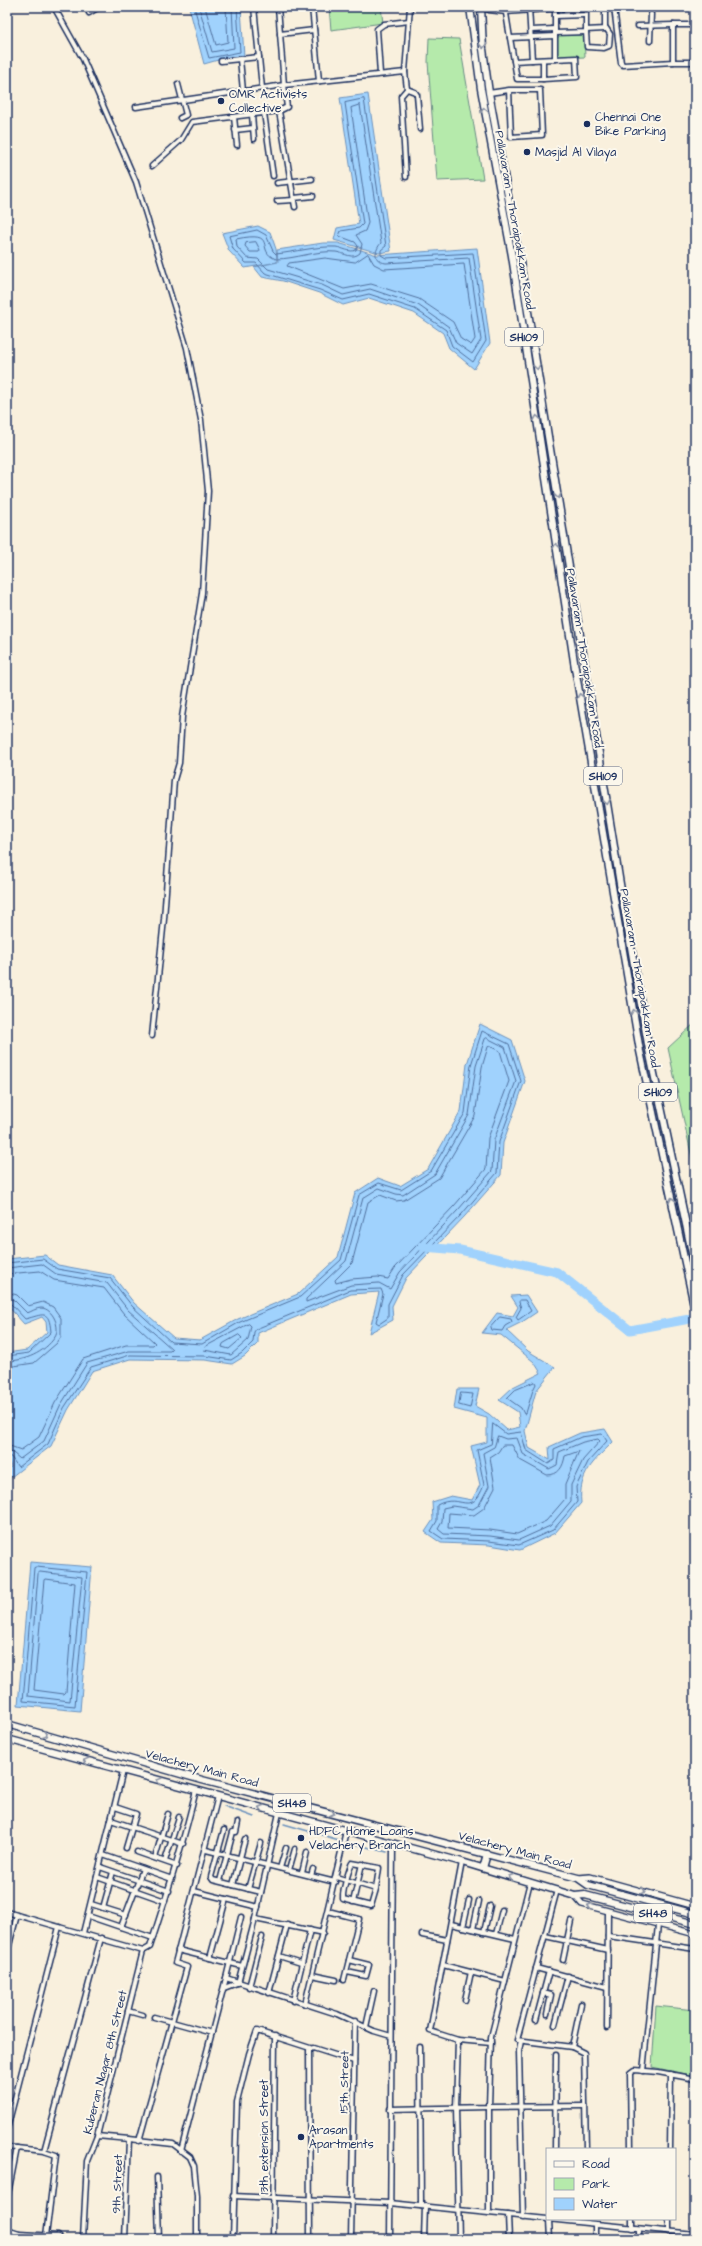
<svg xmlns="http://www.w3.org/2000/svg" width="702" height="2246" font-family="'Architects Daughter',sans-serif">
  <style>
    .green { fill: #b5eaab; stroke: #688c84 }
    .water { fill: #a0d2fd; stroke: #6b91bd }
    .lines { fill: none; stroke-linecap: round; stroke-linejoin: round }
    .shore { stroke: #50709e; stroke-width: 1 }
    .stream { stroke: #6b91bd; stroke-width: 1.5 }
    .river { stroke: #a0d2fd; stroke-width: 9 }
    .minor-casing { stroke: #1b2f5e; stroke-width: 7 }
    .tertiary-casing { stroke: #1b2f5e; stroke-width: 8 }
    .primary-casing { stroke: #1b2f5e; stroke-width: 9 }
    .minor { stroke: #fbf7ec; stroke-width: 4 }
    .tertiary { stroke: #fbf7ec; stroke-width: 5 }
    .primary { stroke: #fbf7ec; stroke-width: 6 }
    .oneway { stroke: #8b93a5 }
    .poi-dot { fill: #1b2f5e; stroke: #fbf7ec; stroke-width: 1.5 }
    .labels { text-anchor: middle; stroke-width: 4; stroke-linejoin: round; paint-order: stroke }
    .shield { fill: #fbf7ec; stroke: #5e6b89; stroke-width: 1 }
    .shield-label { font-size: 11px; font-weight: bold; fill: #1b2f5e }
    .poi-label { font-size: 12px; fill: #1b2f5e; stroke: #fbf7ec; text-anchor: start }
    .street-label { font-size: 12px; fill: #1b2f5e; stroke: #fbf7ec }
  </style>
  <rect width="100%" height="100%" fill="#f9f0dd"/>
  <filter id="ink" filterUnits="userSpaceOnUse"><feTurbulence type="fractalNoise" baseFrequency=".025" numOctaves="2"/><feDisplacementMap in="SourceGraphic" scale="8" xChannelSelector="R" yChannelSelector="G"/><feConvolveMatrix kernelMatrix="1 2 1 2 8 2 1 2 1" color-interpolation-filters="sRGB"/></filter>
  <g filter="url(#ink)">
    <g class="green">
      <path d="M329,7h52l2,16 -52,7z"/>
      <path d="M557,35h27l1,22 -28,1z"/>
      <path d="M429,38l30,1 24,140 -46,2 -9,-119z"/>
      <path d="M695,1023v149l-27,-124z"/>
      <path d="M656,2006l39,4v66l-43,-9z"/>
    </g>
    <g class="water">
      <path d="M189,7h52l3,50 -26,3 -14,4z"/>
      <path d="M368,94l23,157 -12,2 -45,-13 3,-12 22,-4 -19,-126z"/>
      <path d="M258,226l12,6 6,17 1,13 -32,6 -16,-17 -7,-18z"/>
      <path d="M323,243h15l39,12 100,-7 13,95 -16,26 -25,-21 -6,-15 -29,-20 -45,-15 -26,7 -24,-12 -36,-12 -21,-4 -8,-10 24,-5 -1,-12z"/>
      <path d="M480,1024l32,16 13,41 -22,62 -2,32 -36,41 -59,62 -14,28 1,14 -24,13 10,-41 -28,2 -93,39v10l-13,13 -13,8 -27,-4 -75,-1 -38,12 -24,39 -17,36 -40,31 -4,7v-14l4,-3 -4,-11v-103l20,-3 20,-18 -1,-10 -4,-5 -18,7 -17,-19v-46l38,-4 13,10 54,10 22,28 40,35 26,2 38,-21 60,-25 40,-37 17,-64 23,-15 22,8 28,-17 33,-58 6,-47z"/>
      <path d="M526,1295l11,17 -15,10 -16,8 22,21 27,16 -19,24 -11,40 4,17 21,12 -1,-13 31,-14 25,-4 8,13c-19,19 -35,32 -32,61l-26,30 -35,17 -31,-5 -48,-2 -16,-11 8,-12 -1,-18 19,-6 21,4 8,-15 -9,-39 16,-4v-24l-33,-9 3,-20h22l-4,17 14,8 18,16 13,-3 -2,-15 -19,-12 14,-13 28,-14 -7,-11 -33,-27 -19,-2 15,-20 16,3 5,-9 -7,-11z"/>
      <path d="M30,1562l62,5 -12,144 -62,-6z"/>
    </g>
    <g class="lines">
      <g class="shore">
        <path d="M194,7l15,51 31,-6 -3,-45"/>
        <path d="M199,7l13,45 22,-4 -2,-41"/>
        <path d="M205,7l11,38 12,-3 -2,-35"/>
        <path d="M364,99l22,147 -5,4v5l5,3 87,-5 13,88 -13,21 -21,-16 -6,-16 -31,-21 -46,-15 -26,6 -23,-10 -55,-17 -9,-10h-10l-13,-14 -4,-13 28,-6 9,5 7,16 3,3c20,-2 40,-8 60,-7 7,1 14,6 20,3l2,-4 -3,-4 -16,-6 2,-5 18,-3 4,-4 -18,-121z"/>
        <path d="M360,105l21,138c-6,7 -9,18 5,20l83,-5 12,82 -9,14 -16,-11 -7,-16 -31,-22 -48,-16 -27,6 -21,-10 -54,-16 -10,-10 -11,-1 -10,-11 -1,-8c44,-9 18,12 40,20 20,0 40,-9 60,-7 9,1 16,8 24,1l2,-9 -6,-9 9,-4 3,-8 -17,-115z"/>
        <path d="M256,242l4,8 -1,2h-9l-5,-6 1,-3z"/>
        <path d="M368,254l6,10 10,5 80,-5 11,75 -4,6 -10,-6 -8,-17 -34,-23 -48,-15 -27,5 -57,-23 2,-3 36,-5 30,4z"/>
        <path d="M487,1038l18,9 11,34 -22,59 -2,31 -34,39 -58,62 -10,17 -11,-6 -28,2 -45,17v-3l40,-38 17,-63 16,-10 17,6 7,1 32,-21 34,-59 7,-49 9,-27z"/>
        <path d="M491,1046l9,5 9,30 -21,57 -2,31 -32,37 -59,62 -7,11 -10,-2 -27,2 -15,4 -1,-3 17,-17 16,-61 12,-7 16,6 8,-1 35,-22 36,-62 7,-49 6,-20z"/>
        <path d="M7,1263l36,-4 14,10 53,9 22,28 39,36 31,2 38,-22 60,-25 41,-37 18,-65 20,-12 22,7 30,-19 34,-58 6,-48 11,-34 27,13 12,37 -22,61 -2,31 -35,41 -59,61 -15,29v14l-9,6 -3,-2 7,-28 -2,-5 -31,1 -94,39 -2,3 -1,10 -11,11 -11,7 -26,-4 -75,-1 -39,12 -27,41 -16,36 -30,23 -7,-10 -4,-1"/>
        <path d="M7,1268l35,-4 14,10 51,9 21,27 44,39 -2,2h-41l-42,12 -27,43 -16,35 -24,18 -7,-6 -6,-2"/>
        <path d="M7,1274l33,-3 14,9 50,8 20,26 31,29 -2,2h-27l-43,14 -28,44 -16,34 -18,13 -14,-5"/>
        <path d="M7,1292l10,3 11,11 15,-4 10,5 8,11v19l-4,6 -23,20 -27,4"/>
        <path d="M7,1298l7,2 13,13c4,-1 9,-5 14,-5 12,0 20,20 14,29 -11,16 -30,24 -48,24"/>
        <path d="M521,1300h4l6,11 -13,9 -2,-3 5,-9 -2,-6z"/>
        <path d="M7,1303l4,1 14,15c18,-4 24,-11 26,13l-22,21 -22,3"/>
        <path d="M500,1317l11,2 1,3 -7,4 -3,5 -10,-1 -1,-3z"/>
        <path d="M249,1324l2,2 -3,14 -17,15 -27,-5 1,-3z"/>
        <path d="M239,1335l3,3 -13,11 -7,-2 1,-3z"/>
        <path d="M535,1382l1,2 -3,6 -7,23 -2,1 -3,-6 -14,-10 8,-8z"/>
        <path d="M461,1393l12,1 -3,14 -11,-3z"/>
        <path d="M493,1424l13,10 15,-2 5,18 22,14 6,-4v-11l27,-12 21,-3 5,7 -19,21 -12,25 1,15 -24,28 -34,15 -30,-4 -46,-2 -12,-8 6,-10v-16c24,-13 34,14 47,-20l-7,-35 14,-6z"/>
        <path d="M498,1436l8,3 11,-1 6,16 26,15 8,-4 2,-13 24,-10 15,-3 2,2 -17,19 -12,25v16l-21,25 -31,14 -29,-4 -46,-2 -6,-5 4,-7 1,-14 9,-2 21,3 6,-4 10,-19 -6,-33 11,-6z"/>
        <path d="M503,1445h9l8,15 27,15c12,0 16,-8 18,-19l14,-5 -14,33v15l-19,22 -29,13 -27,-4 -42,-2 1,-15 25,2 10,-7 11,-21 -5,-30 8,-5z"/>
        <path d="M36,1567l51,5 -12,134 -52,-5 11,-133z"/>
        <path d="M40,1572l42,5 -12,124 -42,-5 10,-122z"/>
        <path d="M46,1579l29,4 -9,109 -2,2 -30,-4 10,-110z"/>
      </g>
      <g class="stream">
        <path d="M224,1806l30,11"/>
        <path d="M284,1824l55,16"/>
        <path d="M346,1842l41,10"/>
      </g>
      <path class="river" d="M423,1247l37,3 97,22 73,58 65,-12"/>
      <defs>
        <g id="minor">
          <path d="M54,7l29,52 53,123 51,166 14,72 7,71 -6,102 -20,124 -3,46 -5,17 -10,139 -12,117"/>
          <path d="M254,7l8,81"/>
          <path d="M278,7l6,78 121,-13"/>
          <path d="M312,7l7,74"/>
          <path d="M492,7l13,1"/>
          <path d="M505,7l5,31 45,-2"/>
          <path d="M529,7l3,53 23,-1v-52"/>
          <path d="M614,7l7,56 2,2 50,-3"/>
          <path d="M489,10l17,2 67,-5"/>
          <path d="M89,13l10,-6"/>
          <path d="M555,16l30,-1"/>
          <path d="M695,25h-22v37h22"/>
          <path d="M638,26l35,-1"/>
          <path d="M531,30l24,-1"/>
          <path d="M586,30l19,-1v-22"/>
          <path d="M586,32l1,15 17,1 5,-2 1,-12 -4,-6"/>
          <path d="M555,33l31,-1v-25"/>
          <path d="M280,34l34,-4"/>
          <path d="M510,38l4,23"/>
          <path d="M650,41l1,-27"/>
          <path d="M240,59l3,32"/>
          <path d="M532,60l-18,1 3,18h26"/>
          <path d="M543,60v19l34,-2 -1,-19 -21,1"/>
          <path d="M221,61l38,-4"/>
          <path d="M380,74l-3,-45 7,-5 25,-3"/>
          <path d="M178,84l8,31 -6,3"/>
          <path d="M407,89l8,3 2,3 3,34"/>
          <path d="M489,93l20,-3 2,47 31,-2 -2,-45h-31"/>
          <path d="M136,107l148,-22 3,22 -8,4 16,96"/>
          <path d="M264,113l9,63"/>
          <path d="M252,115l2,24"/>
          <path d="M234,117l3,28"/>
          <path d="M235,130l18,-2"/>
          <path d="M152,166l29,-26 11,-18 87,-11"/>
          <path d="M406,177l-5,-81 6,-7 -2,-17 5,-65"/>
          <path d="M277,183l35,-4"/>
          <path d="M294,198l19,-2"/>
          <path d="M277,201l17,-1"/>
          <path d="M115,1807l21,7 -10,34"/>
          <path d="M111,1820l72,24"/>
          <path d="M224,1830l-13,47 2,3 48,12"/>
          <path d="M206,1850l129,32"/>
          <path d="M137,1852l40,14"/>
          <path d="M103,1855l69,24"/>
          <path d="M155,1858l13,-44"/>
          <path d="M165,1861l14,-44"/>
          <path d="M100,1867l69,24"/>
          <path d="M280,1868l6,-20"/>
          <path d="M289,1870l6,-21"/>
          <path d="M302,1873l5,-21"/>
          <path d="M311,1876l2,-7"/>
          <path d="M97,1877l68,24"/>
          <path d="M336,1877c13,4 26,8 40,12l-5,17 -28,-7c-1,-11 5,-24 8,-34l1,-2 27,5 -3,21"/>
          <path d="M220,1881l13,-49h3l2,-10"/>
          <path d="M233,1885l12,-46"/>
          <path d="M248,1889l13,-46"/>
          <path d="M557,1890l-40,150 55,7 12,6 2,96"/>
          <path d="M194,1891l64,16"/>
          <path d="M353,1902l9,-38"/>
          <path d="M91,1904l35,11"/>
          <path d="M103,1908l10,-36"/>
          <path d="M328,1911l31,8 -10,41"/>
          <path d="M7,1912l10,3 -10,38"/>
          <path d="M17,1915l126,36"/>
          <path d="M88,1916l65,22"/>
          <path d="M255,1919l68,14"/>
          <path d="M451,1924l64,15"/>
          <path d="M121,1927l22,-58"/>
          <path d="M463,1927l6,-27"/>
          <path d="M473,1929l6,-28"/>
          <path d="M484,1932l6,-26"/>
          <path d="M83,1933l40,-162"/>
          <path d="M496,1934l6,-24"/>
          <path d="M422,1935l25,5"/>
          <path d="M545,1936l63,14"/>
          <path d="M608,1936l87,13"/>
          <path d="M178,1950l64,16"/>
          <path d="M143,1951l7,-4c17,-52 33,-103 46,-157"/>
          <path d="M279,1956l22,7"/>
          <path d="M210,1958l16,-59"/>
          <path d="M563,1960l8,-39"/>
          <path d="M443,1965l62,16"/>
          <path d="M536,1968l71,19"/>
          <path d="M312,1975l24,5"/>
          <path d="M226,1978l15,-61"/>
          <path d="M344,1980l5,-20 20,5 -3,11 -19,-4"/>
          <path d="M238,1983l17,-64 24,-106"/>
          <path d="M249,1987l13,-50"/>
          <path d="M224,1988l13,-5"/>
          <path d="M269,1993l18,-68"/>
          <path d="M543,1993l8,2 -4,19"/>
          <path d="M465,2000l6,-28"/>
          <path d="M293,2001l17,-71"/>
          <path d="M305,2004l41,-173"/>
          <path d="M128,2011l14,4"/>
          <path d="M154,2017l58,16"/>
          <path d="M536,2020l13,-49"/>
          <path d="M555,2025l13,-49"/>
          <path d="M366,2027l8,-36"/>
          <path d="M607,2028l1,-116"/>
          <path d="M458,2040l33,3"/>
          <path d="M521,2041l-2,10 4,166"/>
          <path d="M420,2047l1,159"/>
          <path d="M572,2047l9,-43"/>
          <path d="M643,2071l15,-146"/>
          <path d="M390,2109l99,-2 2,-70 39,-155"/>
          <path d="M7,2129l52,-202"/>
          <path d="M97,2136l32,3"/>
          <path d="M139,2141l48,-174 -12,-4 43,-167"/>
          <path d="M7,2147l37,4 12,4 -10,81"/>
          <path d="M555,2149l1,-94"/>
          <path d="M631,2149l-1,-76 4,-3 24,2 37,7"/>
          <path d="M670,2149l1,-75"/>
          <path d="M44,2151l57,-213"/>
          <path d="M181,2151l45,-173 111,36 37,17 17,5"/>
          <path d="M157,2177l2,62"/>
          <path d="M233,2196l157,7 305,31"/>
          <path d="M7,2199l10,-51"/>
          <path d="M489,2213v-106l96,-1"/>
          <path d="M508,2215l1,24"/>
          <path d="M632,2219v9"/>
          <path d="M549,2220l1,19"/>
          <path d="M595,2225v14"/>
          <path d="M639,2229v10"/>
          <path d="M7,2230l12,4v5"/>
          <path d="M669,2232v-13"/>
          <path d="M19,2234l39,2 3,3"/>
          <path d="M83,2239l4,-78 10,-25 46,-185"/>
          <path d="M125,2239l4,-100 44,5 17,13 4,9 3,30v43"/>
          <path d="M233,2239l4,-137 12,-48 8,-23 53,17"/>
          <path d="M273,2239l2,-203"/>
          <path d="M310,2239l-1,-189 4,-2 41,13"/>
          <path d="M351,2239l4,-218"/>
          <path d="M390,2239l3,-395"/>
          <path d="M424,2239l1,-33"/>
          <path d="M459,2239l-3,-131 2,-68 -28,-9 32,-169"/>
        </g>
        <g id="tertiary">
          <path d="M578,1878l12,-1 105,29"/>
          <path d="M575,1896l7,8 113,30"/>
        </g>
        <g id="primary">
          <path d="M470,7l11,82 31,167 63,412 65,383 55,259"/>
          <path d="M481,7l2,42 6,44 30,163 101,628 29,166 46,217"/>
          <path d="M7,1724l195,56 376,98 10,7 107,29"/>
          <path d="M7,1739l455,123 113,34 10,-1 110,29"/>
          <path d="M483,1868l4,-14"/>
        </g>
      </defs>
      <use href="#minor" class="minor-casing"/>
      <use href="#tertiary" class="tertiary-casing"/>
      <use href="#primary" class="primary-casing"/>
      <use href="#minor" class="minor"/>
      <use href="#tertiary" class="tertiary"/>
      <use href="#primary" class="primary"/>
    </g>
    <defs><path id="oneway-chevron" d="M-2-3.5L2.5 0L-2 3.5" fill="none" stroke-width="1.6" stroke-linecap="round" stroke-linejoin="round"/></defs>
    <g class="oneway">
      <use href="#oneway-chevron" transform="translate(483 46) rotate(86)"/>
      <use href="#oneway-chevron" transform="translate(484 110) rotate(-100)"/>
      <use href="#oneway-chevron" transform="translate(537 367) rotate(81)"/>
      <use href="#oneway-chevron" transform="translate(537 418) rotate(-99)"/>
      <use href="#oneway-chevron" transform="translate(558 496) rotate(81)"/>
      <use href="#oneway-chevron" transform="translate(556 546) rotate(-99)"/>
      <use href="#oneway-chevron" transform="translate(580 696) rotate(-100)"/>
      <use href="#oneway-chevron" transform="translate(607 802) rotate(81)"/>
      <use href="#oneway-chevron" transform="translate(634 1012) rotate(-100)"/>
      <use href="#oneway-chevron" transform="translate(672 1200) rotate(-102)"/>
      <use href="#oneway-chevron" transform="translate(45 1735) rotate(16)"/>
      <use href="#oneway-chevron" transform="translate(86 1761) rotate(-165)"/>
      <use href="#oneway-chevron" transform="translate(159 1781) rotate(-165)"/>
      <use href="#oneway-chevron" transform="translate(261 1808) rotate(-164)"/>
      <use href="#oneway-chevron" transform="translate(332 1813) rotate(14)"/>
      <use href="#oneway-chevron" transform="translate(511 1877) rotate(-163)"/>
      <use href="#oneway-chevron" transform="translate(643 1891) rotate(15)"/>
      <use href="#oneway-chevron" transform="translate(590 1906) rotate(-163)"/>
    </g>
  </g>
  <g class="poi-dot">
    <circle cx="221" cy="101" r="4"/>
    <circle cx="587" cy="124" r="4"/>
    <circle cx="527" cy="152" r="4"/>
    <circle cx="301" cy="1838" r="4"/>
    <circle cx="301" cy="2137" r="4"/>
  </g>
  <g class="labels">
    <g class="shield">
      <rect x="505" y="328" width="38" height="18" rx="3"/>
      <rect x="584" y="767" width="38" height="18" rx="3"/>
      <rect x="639" y="1083" width="38" height="18" rx="3"/>
      <rect x="273" y="1794" width="38" height="18" rx="3"/>
      <rect x="634" y="1904" width="38" height="18" rx="3"/>
    </g>
    <g class="shield-label">
      <text x="524" y="341">SH109</text>
      <text x="603" y="780">SH109</text>
      <text x="658" y="1096">SH109</text>
      <text x="292" y="1807">SH48</text>
      <text x="653" y="1917">SH48</text>
    </g>
    <g class="poi-label">
      <text x="229" y="98">OMR Activists<tspan x="229" dy="14">Collective</tspan></text>
      <text x="595" y="121">Chennai One<tspan x="595" dy="14">Bike Parking</tspan></text>
      <text x="535" y="156">Masjid Al Vilaya</text>
      <text x="309" y="1835">HDFC Home Loans<tspan x="309" dy="14">Velachery Branch</tspan></text>
      <text x="309" y="2134">Arasan<tspan x="309" dy="14">Apartments</tspan></text>
    </g>
    <g class="street-label">
      <text transform="translate(515 220) rotate(80)" y="4">Pallavaram - Thoraipakkam Road</text>
      <text transform="translate(585 658) rotate(81)" y="4">Pallavaram - Thoraipakkam Road</text>
      <text transform="translate(640 978) rotate(80)" y="4">Pallavaram - Thoraipakkam Road</text>
      <text transform="translate(202 1768) rotate(15)" y="4">Velachery Main Road</text>
      <text transform="translate(515 1850) rotate(15)" y="4">Velachery Main Road</text>
      <text transform="translate(105 2062) rotate(-76)" y="4">Kuberan Nagar 8th Street</text>
      <text transform="translate(344 2082) rotate(-89)" y="4">15th Street</text>
      <text transform="translate(264 2137) rotate(-90)" y="4">13th extension Street</text>
      <text transform="translate(117 2184) rotate(-88)" y="4">9th Street</text>
    </g>
  </g>
  <rect width="702" height="2246" fill="none" stroke="#fbf7ec" stroke-width="24"/>
  <rect x="12" y="12" width="678" height="2222" fill="none" stroke="#1b2f5e" stroke-width="1.5" filter="url(#ink)"/>
  <rect x="546" y="2148" width="130" height="72" fill="#fbf7ec" stroke="#a1a7b3"/>
  <rect x="554" y="2161" width="20" height="6" fill="#fbf7ec" stroke="#a1a7b3"/>
  <text x="582" y="2168" font-size="12" fill="#1b2f5e">Road</text>
  <rect x="554" y="2178" width="20" height="12" fill="#b5eaab" stroke="#a1a7b3"/>
  <text x="582" y="2188" font-size="12" fill="#1b2f5e">Park</text>
  <rect x="554" y="2198" width="20" height="12" fill="#a0d2fd" stroke="#a1a7b3"/>
  <text x="582" y="2208" font-size="12" fill="#1b2f5e">Water</text>
</svg>
